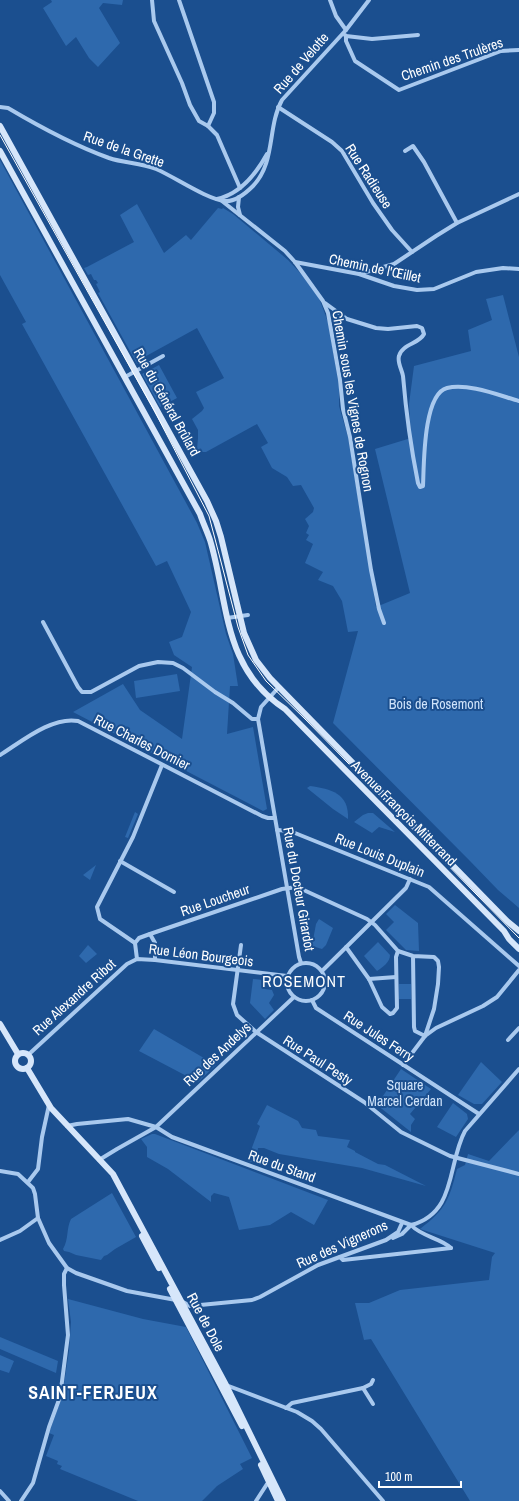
<svg xmlns="http://www.w3.org/2000/svg" width="519" height="1501" font-family="'Archivo Narrow',sans-serif">
  <style>
    .green { fill: #2e69ad }
    .lines { fill: none; stroke-linecap: round; stroke-linejoin: round }
    .minor { stroke: #a9c9ee; stroke-width: 4 }
    .secondary { stroke: #d6e6fa; stroke-width: 6 }
    .tram { stroke: #fff; stroke-width: 1 }
    .labels { text-anchor: middle; stroke-width: 4; stroke-linejoin: round; paint-order: stroke }
    .street-label { font-size: 14px; fill: #fff; stroke: #1b4f8f }
    .park-label { font-size: 14px; fill: #cfe3fa; stroke: #1b4f8f }
    .quarter-label { font-size: 16px; letter-spacing: 1px; fill: #fff; stroke: #1b4f8f }
    .district-label { font-size: 18px; font-weight: bold; letter-spacing: 1px; fill: #fff; stroke: #1b4f8f }
  </style>
  <rect width="100%" height="100%" fill="#1b4f8f"/>
  <g class="green">
    <path d="M51,0h72l-1,5 -19,-2 -4,5 21,35 -22,24 -9,-9 -13,-21 -10,9 -23,-38 9,-6z"/>
    <path d="M0,160l197,363 8,19 21,92 7,20 5,32h-8l-3,48 26,-7 14,82 -4,2 -190,-99 50,-28 17,26 42,29 10,-72 -18,-12 -5,-13 13,-5 9,-25 -24,-51 -11,5 -134,-242 4,-2 -26,-47z"/>
    <path d="M137,204l27,49 22,-18 5,5 27,-32 4,1 1,-1 10,6 55,46 14,15 17,23 9,24 11,64v20l9,31 28,170 34,-14 -35,-144 36,-11 -2,-34 5,-38 57,-15 -3,-21 24,-10 -6,-21 17,-4 16,62v551l-21,-18 -28,-29 -137,-138 25,-92 -10,1 -6,-31 -9,-15 -15,-6 5,-8 -18,-9 8,-19 -7,-4 3,-5 -3,-2 3,-7 -4,-7 8,-7 1,-4 -13,-23 -8,1 -6,-9 -15,-9 -11,-21 7,-4 -11,-19 -51,28h-5l-4,-3 1,-11v-8l-6,-11 10,-8 2,-3 -8,-16 28,-14 -27,-50 -58,32v3l-2,1 -39,-71 2,-1 -4,-8 2,-1 -2,-3h-2l-3,-6 -3,1 -4,-7 3,-1 47,-25 -14,-27z"/>
    <path d="M159,365l18,33 -17,9 -18,-33z"/>
    <path d="M177,674l3,17 -44,7 -2,-17z"/>
    <path d="M310,786c21,3 39,7 38,33l-15,-10 -26,-21z"/>
    <path d="M135,812l3,2 -10,24 -3,-1z"/>
    <path d="M368,813h5l22,19 -16,-5 -7,6 -18,-11 9,-7z"/>
    <path d="M96,865l-6,15 -7,-5z"/>
    <path d="M395,905l23,18 1,28 -13,-1 -20,-20 8,-8 -8,-8z"/>
    <path d="M319,919l14,9 -7,17 -4,4 -10,-3 -1,-4h-7l9,-2 3,-16z"/>
    <path d="M378,942l12,13c0,7 -7,12 -13,16l-13,-15z"/>
    <path d="M88,945l9,9 -11,9 -7,-7z"/>
    <path d="M253,979l10,1 2,9 7,1 2,5 -5,8 5,7 -9,9 -15,-16z"/>
    <rect x="399" y="984" width="12" height="15"/>
    <path d="M154,1029l62,36 -18,17 -59,-31z"/>
    <path d="M481,1062l21,20 -20,22h-8l-16,-9z"/>
    <path d="M401,1069l30,20 -21,25 5,5 -4,6v7l-34,-27z"/>
    <path d="M453,1103l14,11 1,5 -12,18 -19,-10z"/>
    <path d="M267,1105l31,16 4,7 14,2 2,6 32,4 -3,7 8,4v1l23,12 7,1 41,21 -64,-18 -83,-14 -15,-6h-6l-2,15 -9,-2 13,-35 -3,-2z"/>
    <path d="M519,1130v371h-49l-99,-162 -7,1 -9,-37h14l31,-13 89,-10 3,-23 3,-4 -75,-24c26,-20 29,-29 37,-60l8,-4 3,-11 21,7z"/>
    <path d="M152,1134h3l173,66 -14,25 -23,-13 -21,13 -31,5 -10,-33 -15,-4 -3,3v6l-43,-33 -21,-12v-10l-6,-8z"/>
    <path d="M112,1193l24,44 -21,12 -8,6 -3,1 -3,4 -25,-5 -7,-3 -5,-1 -1,-2c6,-10 3,-20 8,-30z"/>
    <path d="M68,1299l75,20 43,8 66,131 -12,6 3,5 -26,17 -15,15h-64l-78,-32 2,-3 -5,-2 1,-3 -12,-5 8,-21 -5,-2 13,-36 7,-46 2,-29z"/>
    <path d="M0,1337l58,24 -2,12 -56,-24z"/>
    <path d="M0,1355l14,6 -5,12 -9,-3z"/>
  </g>
  <g class="lines">
    <g class="minor">
      <path d="M152,0l2,21 28,62 8,22 9,16 9,5 9,9 23,53"/>
      <path d="M179,0l35,102v11l-6,13"/>
      <path d="M330,0l6,16 10,14"/>
      <path d="M345,35l1,1 26,3 46,-4"/>
      <path d="M346,36v5l9,20 44,29 102,-39 18,-1"/>
      <path d="M0,107l8,1c32,19 65,37 101,50 15,5 32,5 47,11 19,8 50,30 69,32 11,1 21,-8 28,-15 23,-24 14,-59 29,-86l64,-70 23,-30"/>
      <path d="M278,107l54,35 10,9 31,52 19,27 20,22"/>
      <path d="M405,151l8,-5 11,16 33,61"/>
      <path d="M239,197l-1,10 2,8"/>
      <path d="M217,199c24,-5 39,-25 50,-45"/>
      <path d="M222,201l63,50 10,11 28,39 5,12 12,67 3,29 7,28 21,133 8,39 5,14"/>
      <path d="M295,262l64,12 35,12 23,4 17,-1 42,-17 27,-4 16,1"/>
      <path d="M359,274l35,-10 42,-28 21,-13 62,-29"/>
      <path d="M325,303l22,16 29,9 12,1 29,-3 5,2 2,6c-5,10 -22,10 -25,22 -2,6 3,14 4,20 3,36 8,72 15,107l2,4 3,-1c1,-20 0,-92 24,-98 21,-5 51,7 72,13"/>
      <path d="M125,377l38,-21"/>
      <path d="M227,618l21,-3"/>
      <path d="M43,622l35,65 4,5h9l48,-26 19,-4 15,1 10,5 32,24 18,11 19,16h6"/>
      <path d="M279,687l-18,20 -3,12 41,238 2,6"/>
      <path d="M0,755c21,-13 52,-39 78,-34l184,95 6,2h7"/>
      <path d="M277,830l13,1 139,56 90,79"/>
      <path d="M120,861l54,31"/>
      <path d="M150,934l132,-45 15,-2 70,32 8,6 23,26 15,5 21,1 4,4 1,6 -1,17 -4,25 -9,27 -10,-5 -1,-4 -1,-71"/>
      <path d="M135,943l-35,-24 -3,-12 36,-70 29,-72"/>
      <path d="M241,945l-8,59 4,11 19,17 108,70 37,30 49,24 69,18"/>
      <path d="M346,947l23,32 13,28 8,7 3,-1 4,-5 -1,-51 2,-6"/>
      <path d="M137,959l-2,-16 4,-5 11,-4 5,9v17"/>
      <circle cx="306" cy="982" r="19"/>
      <path d="M322,971l84,-83 4,-9"/>
      <path d="M369,979l27,-2"/>
      <path d="M312,1000l4,8 163,106"/>
      <path d="M508,1040l11,-12"/>
      <path d="M28,1055l99,-91 10,-5 18,1 132,16"/>
      <path d="M403,1065l22,-29 11,-8 47,-22 14,-9 22,-27"/>
      <path d="M67,1126l10,-2 51,-5 28,8 16,10 239,88c46,-12 36,-61 54,-94l54,-62"/>
      <path d="M99,1160l18,-11 39,-22 138,-130"/>
      <path d="M0,1171l18,3 15,14 2,6 3,24 11,25 18,25 9,5 51,18 49,9"/>
      <path d="M28,1182l10,-13 4,-32 7,-32"/>
      <path d="M393,1238l9,-4 9,-9c11,12 30,13 40,23"/>
      <path d="M0,1240l20,-9 18,-13"/>
      <path d="M340,1257l3,3 108,-12"/>
      <path d="M183,1302l7,4 62,-6 8,-3 58,-32 68,-25 12,-8 4,-9"/>
      <path d="M226,1385l71,27 15,9 9,8 62,72"/>
      <path d="M363,1388l10,16"/>
      <path d="M286,1408l6,-5 71,-15 8,-4 2,-4"/>
      <path d="M0,1491l9,10"/>
      <path d="M21,1501l12,-18 16,-56 11,-30 8,-62 -4,-50v-11l3,-6"/>
      <path d="M256,1501l11,-17 5,1"/>
    </g>
    <g class="secondary">
      <path d="M0,126l207,375 9,20 5,16 23,96 12,27 14,18 237,243 12,10"/>
      <path d="M0,151l200,363c3,9 7,17 10,26 19,63 12,128 75,169l219,222 5,8 10,10"/>
      <path d="M0,1024l18,30"/>
      <circle cx="23" cy="1061" r="8"/>
      <path d="M27,1068l24,40 62,66 113,211 57,116"/>
      <path d="M142,1236l17,32"/>
      <path d="M170,1289l72,137"/>
      <path d="M261,1465l17,36"/>
    </g>
    <path class="tram" d="M0,135l154,275 55,106 29,111 10,28 18,26 39,38 214,219"/>
  </g>
  <g class="labels">
    <g class="street-label">
      <text transform="translate(452 59) rotate(-19)" y="5">Chemin des Trulères</text>
      <text transform="translate(301 63) rotate(-49)" y="5">Rue de Velotte</text>
      <text transform="translate(124 149) rotate(19)" y="5">Rue de la Grette</text>
      <text transform="translate(369 176) rotate(57)" y="5">Rue Radieuse</text>
      <text transform="translate(375 268) rotate(12)" y="5">Chemin de l'Œillet</text>
      <text transform="translate(353 401) rotate(80)" y="5">Chemin sous les Vignes de Rognon</text>
      <text transform="translate(167 402) rotate(61)" y="5">Rue du Général Brûlard</text>
      <text transform="translate(142 742) rotate(27)" y="5">Rue Charles Dornier</text>
      <text transform="translate(404 813) rotate(45)" y="5">Avenue François Mitterrand</text>
      <text transform="translate(380 855) rotate(22)" y="5">Rue Louis Duplain</text>
      <text transform="translate(299 889) rotate(80)" y="5">Rue du Docteur Girardot</text>
      <text transform="translate(215 900) rotate(-19)" y="5">Rue Loucheur</text>
      <text transform="translate(201 955) rotate(7)" y="5">Rue Léon Bourgeois</text>
      <text transform="translate(74 997) rotate(-42)" y="5">Rue Alexandre Ribot</text>
      <text transform="translate(379 1036) rotate(33)" y="5">Rue Jules Ferry</text>
      <text transform="translate(217 1054) rotate(-43)" y="5">Rue des Andelys</text>
      <text transform="translate(318 1060) rotate(33)" y="5">Rue Paul Pesty</text>
      <text transform="translate(282 1166) rotate(20)" y="5">Rue du Stand</text>
      <text transform="translate(342 1244) rotate(-24)" y="5">Rue des Vignerons</text>
      <text transform="translate(206 1322) rotate(62)" y="5">Rue de Dole</text>
    </g>
    <g class="park-label">
      <text x="436" y="709">Bois de Rosemont</text>
      <text x="405" y="1090">Square<tspan x="405" dy="16">Marcel Cerdan</tspan></text>
    </g>
    <g class="quarter-label">
      <text x="304" y="987">ROSEMONT</text>
    </g>
    <g class="district-label">
      <text x="93" y="1399">SAINT-FERJEUX</text>
    </g>
  </g>
  <path d="M379 1481v6h82v-6" fill="none" stroke="#ffffff" stroke-width="2"/>
  <text x="385" y="1481" font-size="12" fill="#ffffff" stroke="#1b4f8f" stroke-width="3" paint-order="stroke">100 m</text>
</svg>
